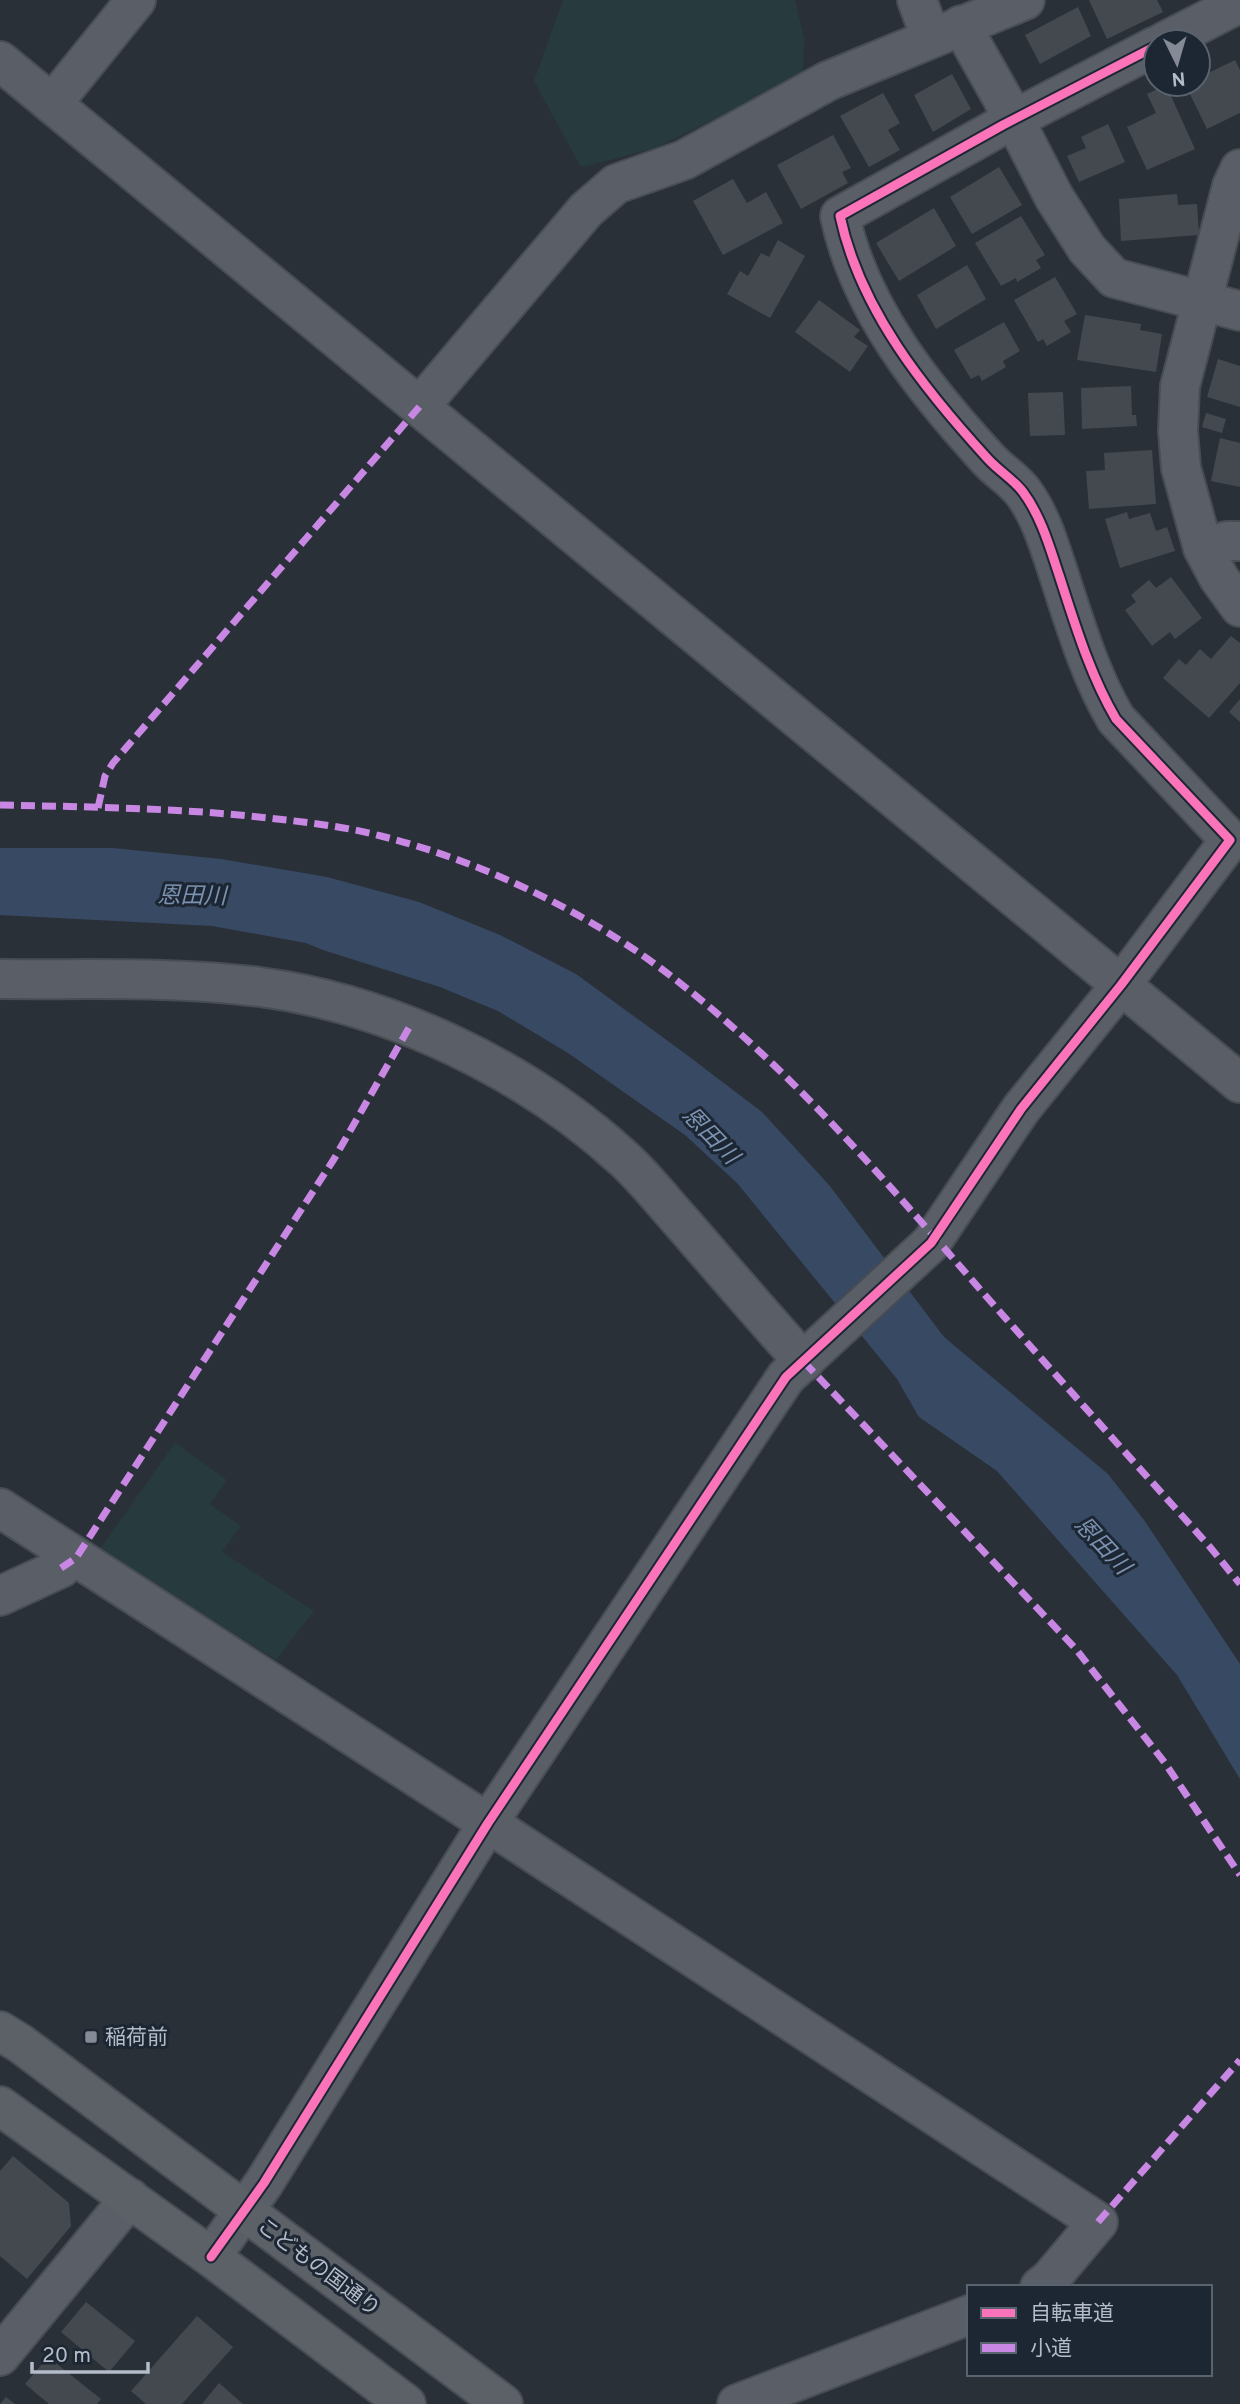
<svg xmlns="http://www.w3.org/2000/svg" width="1240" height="2404" font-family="Overpass,'Noto Sans JP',sans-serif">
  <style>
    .green { fill: #273a3e }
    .water { fill: #384963 }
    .building { fill: #444950 }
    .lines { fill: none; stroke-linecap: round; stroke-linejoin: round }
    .minor-casing { stroke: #484c53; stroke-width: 42 }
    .major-casing { stroke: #484c55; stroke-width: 42 }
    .minor { stroke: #5a5e66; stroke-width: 38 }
    .major { stroke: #5c6168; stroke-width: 38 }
    .quiet { stroke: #c787e3; stroke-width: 7; stroke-dasharray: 14 7; stroke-linecap: butt }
    .cycleway-casing { stroke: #1d2633; stroke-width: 13 }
    .cycleway { stroke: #fb73b8; stroke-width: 9 }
    .poi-dot { fill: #848b96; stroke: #1d2633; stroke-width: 2.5 }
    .labels { text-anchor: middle; stroke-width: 6; stroke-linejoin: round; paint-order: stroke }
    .poi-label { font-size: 21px; fill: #b4bcc9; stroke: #1d2633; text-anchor: start }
    .street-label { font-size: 21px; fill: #b4bcc9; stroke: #1d2633 }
    .water-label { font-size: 23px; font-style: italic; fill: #7c92b1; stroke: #1d2633 }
  </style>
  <rect width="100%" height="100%" fill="#2a3038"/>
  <g class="green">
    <path d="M563,0h232l9,39 -1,37 -150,73 -72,18 -47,-86z"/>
    <path d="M175,1443l52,37 -17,24 31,22 -19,26 92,59 -38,49 -176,-111z"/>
  </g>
  <path class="water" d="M0,848h113l108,11 106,18 92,25 81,33 76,39 107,78 79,60 67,73 115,152 164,137 36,46 96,144v115l-63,-104 -180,-204 -78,-54 -22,-38 -160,-196 -52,-48 -117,-82 -70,-42 -58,-24 -117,-37 -17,-7 -94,-17 -212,-11z"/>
  <g class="building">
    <path d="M1089,0h68l6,12 -56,27z"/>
    <path d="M1078,7l13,29 -51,28 -15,-29z"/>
    <path d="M1235,60l5,10v43l-33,16 -22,-45h13v-6z"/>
    <path d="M952,74l19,35 -38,23 -19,-37z"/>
    <path d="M1166,85l29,64 -48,21 -20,-43 29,-14 -9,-19z"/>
    <path d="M883,93l17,30 -12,7 12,20 -31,17 -29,-51z"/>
    <path d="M1108,124l17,38 -46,20 -12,-26 19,-8 -5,-11z"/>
    <path d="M833,135l18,33 -9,4 6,11 -47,26 -24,-44z"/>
    <path d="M999,167l23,38 -50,29 -22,-37z"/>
    <path d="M733,179l14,24 19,-11 17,31 -60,32 -30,-54z"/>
    <path d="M1177,194l1,11 19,-1 2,31 -78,6 -2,-42z"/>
    <path d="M934,208l22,38 -57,35 -23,-38z"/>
    <path d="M1021,216l24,39 -9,5 5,8 -24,14 -1,-4 -15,8 -26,-43z"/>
    <path d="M778,240l27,16 -35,62 -43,-24 13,-23 8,5 13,-23 8,4z"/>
    <path d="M967,265l19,34 -50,30 -19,-34z"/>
    <path d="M1055,277l22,37 -13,7 7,11 -24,14 -4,-7 -5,3 -24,-42z"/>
    <path d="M819,300l41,30 -6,7 14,9 -18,26 -55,-40z"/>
    <path d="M1085,315l56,9 -1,6 22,4 -6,38 -79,-12z"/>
    <path d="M1004,322l16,29 -17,10 3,6 -24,14 -3,-6 -8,4 -17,-29z"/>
    <path d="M1218,359l22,7v41l-33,-10z"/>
    <path d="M1131,386l1,29h4l1,11 -55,3 -1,-41z"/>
    <path d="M1063,392l2,43 -35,1 -2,-43z"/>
    <path d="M1206,413l20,6 -4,14 -20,-6z"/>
    <path d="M1220,438l20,5v44l-29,-6z"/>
    <path d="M1152,450l4,54 -67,5 -3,-38 19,-1 -1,-17z"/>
    <path d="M1127,512l2,7 21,-6 6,18 11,-4 8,24 -55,17 -15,-49z"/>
    <path d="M1171,577l31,41 -27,21 -5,-7 -18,14 -27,-36 11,-8 -5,-7 18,-15 7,8z"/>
    <path d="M1231,636l9,7v40l-31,35 -46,-40 16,-19 7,6 14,-16 11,10z"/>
    <path d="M1240,699v23l-11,-10z"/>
    <path d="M13,2156l56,47 2,23 -44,53 -27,-23v-85z"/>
    <path d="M86,2302l49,39 -26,31 -48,-40z"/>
    <path d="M197,2316l36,31 -51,57h-36l-15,-13z"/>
    <path d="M48,2357l53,42 -4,5h-48l-24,-20z"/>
    <path d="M219,2383l24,21h-41z"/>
    <path d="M6,2397l9,7h-15z"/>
  </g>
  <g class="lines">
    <defs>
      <g id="minor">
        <path d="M917,0l14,38"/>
        <path d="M961,25l53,94 40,78 33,52 27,29 126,33"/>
        <path d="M1164,42l76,-39"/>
        <path d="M0,61l1240,1022"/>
        <path d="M52,104l84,-104"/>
        <path d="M1240,169l-8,17 -52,200 -2,45 3,37 22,80 16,30 21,29"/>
        <path d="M420,406l166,-196 30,-26 68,-24 144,-79 197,-81"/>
        <path d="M1203,548l24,-7h13"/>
        <path d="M0,979c85,1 175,-3 260,8 130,17 267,83 364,172 22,20 41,45 61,67 39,45 78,91 119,136"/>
        <path d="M0,1508l488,315 610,399 -48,57 -10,8"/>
        <path d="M0,1596l61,-28"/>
        <path d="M211,2257l53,-74 224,-360 298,-446 145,-134 90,-134 100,-124 109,-145 -114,-121c-26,-44 -41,-95 -57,-144 -9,-27 -18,-59 -36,-83 -9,-12 -24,-21 -35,-33 -63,-69 -128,-149 -148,-243l163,-91 153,-79"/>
        <path d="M0,2356l130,-158"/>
        <path d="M737,2404l232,-89"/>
      </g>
      <g id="major">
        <path d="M0,2031l21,13 482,360"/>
        <path d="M0,2106l211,151 195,147"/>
      </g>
    </defs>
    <use href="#minor" class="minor-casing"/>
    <use href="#major" class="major-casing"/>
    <use href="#minor" class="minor"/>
    <use href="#major" class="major"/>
    <g class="quiet">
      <path d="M0,805c92,2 185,3 277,14 35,4 70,8 104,17 103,26 211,78 295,144 114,88 214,206 309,315 75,85 150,168 225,252l30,37"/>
      <path d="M98,808l7,-32 8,-13 307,-357"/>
      <path d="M804,1362l271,286 90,115 75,112"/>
      <path d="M61,1568l15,-10 258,-399 76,-133"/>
      <path d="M1098,2222l142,-162"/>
    </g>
    <defs>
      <path id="cycleway" d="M211,2257l53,-74 224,-360 298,-446 145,-134 90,-134 100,-124 109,-145 -114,-121c-26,-44 -41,-95 -57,-144 -9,-27 -18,-59 -36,-83 -9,-12 -24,-21 -35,-33 -63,-69 -128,-149 -148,-243l163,-91 153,-79"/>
    </defs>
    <use href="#cycleway" class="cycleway-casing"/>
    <use href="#cycleway" class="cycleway"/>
  </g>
  <rect class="poi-dot" x="84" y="2030" width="14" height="14" rx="3.5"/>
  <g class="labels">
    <g class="poi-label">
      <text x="105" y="2044">稲荷前</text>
    </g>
    <g class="street-label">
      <text transform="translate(319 2267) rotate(37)" y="7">こどもの国通り</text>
    </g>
    <g class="water-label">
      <text transform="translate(192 895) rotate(1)" y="8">恩田川</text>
      <text transform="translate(711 1135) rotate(46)" y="8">恩田川</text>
      <text transform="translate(1103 1545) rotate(47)" y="8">恩田川</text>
    </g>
  </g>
  <rect x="967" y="2285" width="245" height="91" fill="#1d2633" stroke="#59626f" stroke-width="2"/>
  <rect x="981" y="2308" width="35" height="10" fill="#fb73b8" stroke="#59626f" stroke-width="2"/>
  <text x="1030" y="2320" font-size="21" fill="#b4bcc9">自転車道</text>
  <rect x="981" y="2343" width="35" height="10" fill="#c787e3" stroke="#59626f" stroke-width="2"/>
  <text x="1030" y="2355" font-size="21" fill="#b4bcc9">小道</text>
  <g transform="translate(1177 63) rotate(175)"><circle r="33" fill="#1d2633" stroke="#59626f" stroke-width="2"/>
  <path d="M0-5L12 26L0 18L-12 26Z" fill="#848b96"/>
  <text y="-10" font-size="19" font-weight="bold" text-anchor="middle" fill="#b4bcc9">N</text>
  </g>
  <path d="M32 2362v10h116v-10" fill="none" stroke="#b4bcc9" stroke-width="3.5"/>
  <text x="42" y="2362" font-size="21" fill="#b4bcc9" stroke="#1d2633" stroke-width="5" paint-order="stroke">20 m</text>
</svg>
